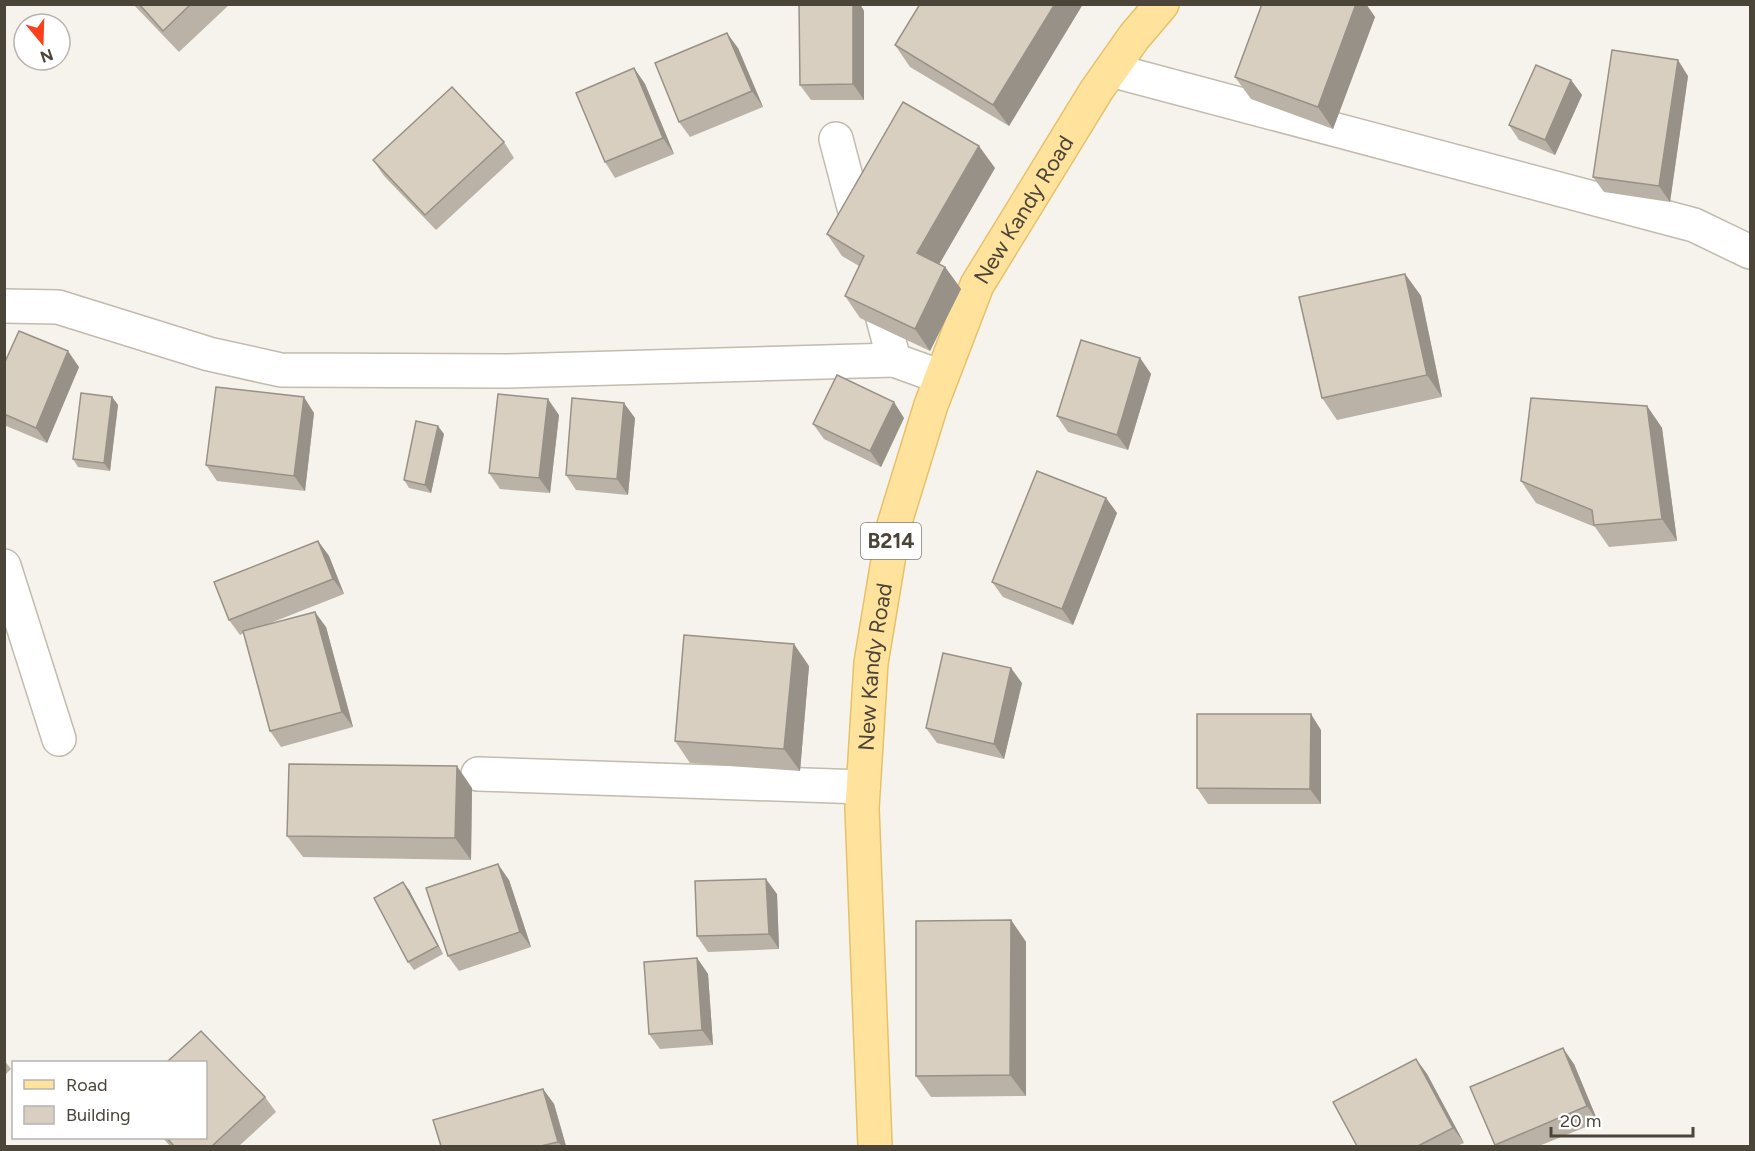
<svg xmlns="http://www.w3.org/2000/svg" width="1755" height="1151" font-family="Figtree,sans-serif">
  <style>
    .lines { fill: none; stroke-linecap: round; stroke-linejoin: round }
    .street-casing { stroke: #c2bbae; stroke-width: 36 }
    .primary-casing { stroke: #e6c16a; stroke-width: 36 }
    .street { stroke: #fff; stroke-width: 33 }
    .primary { stroke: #ffe39c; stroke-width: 33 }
    .wall { fill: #bab2a6 }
    .shaded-wall { fill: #979187 }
    .building { fill: #d8cfc1; stroke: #979187; stroke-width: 1.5 }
    .labels { text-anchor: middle; stroke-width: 5; stroke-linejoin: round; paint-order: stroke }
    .shield { fill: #fff; stroke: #817c74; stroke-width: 1.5 }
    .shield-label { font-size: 21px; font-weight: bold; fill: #4b4439 }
    .street-label { font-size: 22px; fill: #4b4439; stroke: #fff }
  </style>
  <rect width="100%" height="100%" fill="#f6f3ec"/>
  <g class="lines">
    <defs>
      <g id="street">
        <path d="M1111,70l583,155 56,27"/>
        <path d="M836,139l26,99"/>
        <path d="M874,285l20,75 47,17"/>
        <path d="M4,306l54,1 151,47 72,16 226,1 387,-11"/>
        <path d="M4,566l55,173"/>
        <path d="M478,774l385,13"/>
      </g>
      <g id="primary">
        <path id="s1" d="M875,1146l-13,-338 9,-145 23,-138 37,-120 46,-120 119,-194 38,-54 28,-33"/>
      </g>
    </defs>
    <use href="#street" class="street-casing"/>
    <use href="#primary" class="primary-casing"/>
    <use href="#street" class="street"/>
    <use href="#primary" class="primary"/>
  </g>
  <g class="wall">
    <path d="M133,4h97l-51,48z"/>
    <path d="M799,4h61l4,7v89h-53l-11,-15z"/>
    <path d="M920,4h163l-74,122 -99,-59 -15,-22z"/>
    <path d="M1262,4h104l9,13 -42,112 -82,-30 -16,-22z"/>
    <path d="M738,48l25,59 -73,30 -11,-15z"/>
    <path d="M634,68l11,16 29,70 -59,24 -10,-16z"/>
    <path d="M1688,76l-18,126 -66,-10 -11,-15z"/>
    <path d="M1571,80l11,15 -27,60 -36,-15 -10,-15z"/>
    <path d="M504,142l10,16 -78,72 -52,-54 -11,-16z"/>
    <path d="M995,168l-56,96 6,3 16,22 -31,62 -70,-33 -15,-22 14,-30 -17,-10 -15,-22z"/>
    <path d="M1405,274l16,22 21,101 -105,23 -15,-22z"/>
    <path d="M1140,358l11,16 -23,76 -60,-18 -11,-16z"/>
    <path d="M4,364l75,3 -32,76 -43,-18z"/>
    <path d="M112,397l6,8 -8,66 -32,-4 -5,-8z"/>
    <path d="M1647,406l15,22 15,113 -68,6 -14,-20 -59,-24 -15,-22z"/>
    <path d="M314,413l-9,78 -88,-10 -11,-16z"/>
    <path d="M559,415l-9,78 -50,-4 -11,-16z"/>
    <path d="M635,418l-7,77 -52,-5 -10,-15z"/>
    <path d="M904,418l-23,49 -57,-28 -11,-15z"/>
    <path d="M444,434l-13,59 -22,-5 -5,-8z"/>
    <path d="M1106,498l11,15 -44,112 -70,-28 -11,-15z"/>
    <path d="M318,541l11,15 15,38 -76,30 58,3 27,100 -72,20 -11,-16 -26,-98 -4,2 -11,-15z"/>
    <path d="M809,666l-9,105 -110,-8 -15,-22z"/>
    <path d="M1022,683l-18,76 -67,-16 -11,-15z"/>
    <path d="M1321,730v74h-113l-11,-16z"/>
    <path d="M472,788l-1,72 -168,-3 -16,-21z"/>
    <path d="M509,880l22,67 -72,24 -11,-15z"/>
    <path d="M403,882l6,8 34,64 -29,16 -6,-8z"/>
    <path d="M777,894l2,55 -71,3 -11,-16z"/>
    <path d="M1011,920l15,22v154l-95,1 -15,-21z"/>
    <path d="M697,958l11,16 5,71 -53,4 -11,-15z"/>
    <path d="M1416,1059l11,15 37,69 -7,3h-100z"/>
    <path d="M4,1060l7,9 -7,7z"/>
    <path d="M1574,1064l24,58 -59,24h-42l-2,-1z"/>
    <path d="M543,1089l11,15 12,42h-125z"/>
    <path d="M265,1097l11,15 -37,34h-69l-8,-9h44z"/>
  </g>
  <g class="shaded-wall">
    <path d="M853,4h7l4,7v89l-11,-16z"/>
    <path d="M1055,4h28l-74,122 -16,-21z"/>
    <path d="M1356,4h10l9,13 -42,112 -15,-22z"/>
    <path d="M727,33l11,15 25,59 -11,-16z"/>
    <path d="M1678,60l10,16 -18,126 -11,-16z"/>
    <path d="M634,68l11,16 29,70 -11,-16z"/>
    <path d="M1571,80l11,15 -27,60 -10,-15z"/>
    <path d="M979,146l16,22 -62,107 -16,-22z"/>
    <path d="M945,267l16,22 -31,62 -15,-22z"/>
    <path d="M1405,274l16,22 21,101 -15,-22z"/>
    <path d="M68,351l11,16 -32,76 -11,-15z"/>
    <path d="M1140,358l11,16 -23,76 -11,-15z"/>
    <path d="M112,397l6,8 -8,66 -6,-8z"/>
    <path d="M304,397l10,16 -9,78 -11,-15z"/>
    <path d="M548,399l11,16 -9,78 -11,-15z"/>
    <path d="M894,402l10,16 -23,49 -11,-16z"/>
    <path d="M624,403l11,15 -7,77 -11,-16z"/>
    <path d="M1647,406l15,22 15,113 -15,-22z"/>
    <path d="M438,426l6,8 -13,59 -6,-8z"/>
    <path d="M1106,498l11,15 -44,112 -11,-16z"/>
    <path d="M318,541l11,15 15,38 -11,-15z"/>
    <path d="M315,612l11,15 27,100 -11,-15z"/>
    <path d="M794,644l15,22 -9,105 -16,-22z"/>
    <path d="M1011,668l11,15 -18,76 -10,-15z"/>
    <path d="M1311,714l10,16v74l-11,-15z"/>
    <path d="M457,766l15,22 -1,72 -16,-22z"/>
    <path d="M498,864l11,16 22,67 -11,-15z"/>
    <path d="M766,879l11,15 2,55 -10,-15z"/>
    <path d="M403,882l6,8 34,64 -5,-8z"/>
    <path d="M1011,920l15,22v154l-16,-21z"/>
    <path d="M697,958l11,16 5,71 -11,-15z"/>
    <path d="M1563,1048l11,16 24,58 -11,-16z"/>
    <path d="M1416,1059l11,15 37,69 -11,-15z"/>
    <path d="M543,1089l11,15 12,42h-4l-4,-4z"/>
  </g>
  <g class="building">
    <path d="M139,4h52l-28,27z"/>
    <path d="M799,4h54v80l-53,1z"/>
    <path d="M920,4h135l-62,101 -98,-60z"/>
    <path d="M1262,4h94l-38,103 -83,-30z"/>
    <path d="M727,33l25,58 -73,31 -24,-59z"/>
    <path d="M1612,50l66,10 -19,126 -66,-9z"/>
    <path d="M1536,65l35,15 -26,60 -36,-15z"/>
    <path d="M634,68l29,70 -58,24 -29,-69z"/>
    <path d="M452,87l52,55 -79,73 -52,-55z"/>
    <path d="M903,102l76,44 -62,107 28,14 -30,62 -70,-33 19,-40 -37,-22z"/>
    <path d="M1405,274l22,101 -105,23 -23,-101z"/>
    <path d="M19,331l49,20 -32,77 -32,-14v-50z"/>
    <path d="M1081,340l59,18 -23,77 -60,-19z"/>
    <path d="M837,375l57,27 -24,49 -57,-27z"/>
    <path d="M216,387l88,10 -10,79 -88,-11z"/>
    <path d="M81,393l31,4 -8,66 -31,-4z"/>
    <path d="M498,394l50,5 -9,79 -50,-5z"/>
    <path d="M572,398l52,5 -7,76 -51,-4z"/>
    <path d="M1531,398l116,8 15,113 -68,6 -2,-15 -71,-29z"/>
    <path d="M416,421l22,5 -13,59 -21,-5z"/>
    <path d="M1037,471l69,27 -44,111 -70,-27z"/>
    <path d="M318,541l15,38 -104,41 -15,-38z"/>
    <path d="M315,612l27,100 -72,19 -27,-100z"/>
    <path d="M684,635l110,9 -10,105 -109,-8z"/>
    <path d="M943,653l68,15 -17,76 -68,-16z"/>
    <path d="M1197,714h114l-1,75 -113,-1z"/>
    <path d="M289,764l168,2 -2,72 -168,-2z"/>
    <path d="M498,864l22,68 -72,24 -22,-68z"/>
    <path d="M766,879l3,55 -72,2 -2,-55z"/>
    <path d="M403,882l35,64 -30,16 -34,-64z"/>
    <path d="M1011,920l-1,155 -94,1v-155z"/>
    <path d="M697,958l5,72 -53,4 -5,-72z"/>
    <path d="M201,1031l64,66 -53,49h-38l-8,-9h40v-75h-39z"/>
    <path d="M1563,1048l24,58 -92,39 -25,-58z"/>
    <path d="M1416,1059l37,69 -35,18h-61l-24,-44z"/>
    <path d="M543,1089l15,53 -17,4h-100l-8,-26z"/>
  </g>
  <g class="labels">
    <rect class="shield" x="861" y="523" width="60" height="36" rx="4.5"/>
    <g class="shield-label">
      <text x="891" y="548">B214</text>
    </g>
    <g class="street-label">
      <text dy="8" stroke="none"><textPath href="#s1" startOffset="966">New Kandy Road</textPath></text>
      <text dy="8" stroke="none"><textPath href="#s1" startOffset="480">New Kandy Road</textPath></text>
    </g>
  </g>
  <rect width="1755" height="1151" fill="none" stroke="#4b4439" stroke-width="12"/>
  <rect x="12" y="1061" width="195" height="78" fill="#ffffff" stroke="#b7b4b0" stroke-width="1.5"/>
  <rect x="24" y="1080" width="30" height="9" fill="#ffe39c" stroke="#b7b4b0" stroke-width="1.5"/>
  <text x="66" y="1091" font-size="18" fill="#4b4439">Road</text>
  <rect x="24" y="1106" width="30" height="18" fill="#d8cfc1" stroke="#b7b4b0" stroke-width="1.5"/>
  <text x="66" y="1121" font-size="18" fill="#4b4439">Building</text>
  <g transform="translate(42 42) rotate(161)"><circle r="28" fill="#ffffff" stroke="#b7b4b0" stroke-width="1.5"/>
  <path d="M0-4.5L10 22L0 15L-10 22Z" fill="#fc3f1d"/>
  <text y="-9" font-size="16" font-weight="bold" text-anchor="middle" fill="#4b4439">N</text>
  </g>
  <path d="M1551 1127v9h142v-9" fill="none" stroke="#4b4439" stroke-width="3"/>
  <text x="1560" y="1127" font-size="18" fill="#4b4439" stroke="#ffffff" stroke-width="4.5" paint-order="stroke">20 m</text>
</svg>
